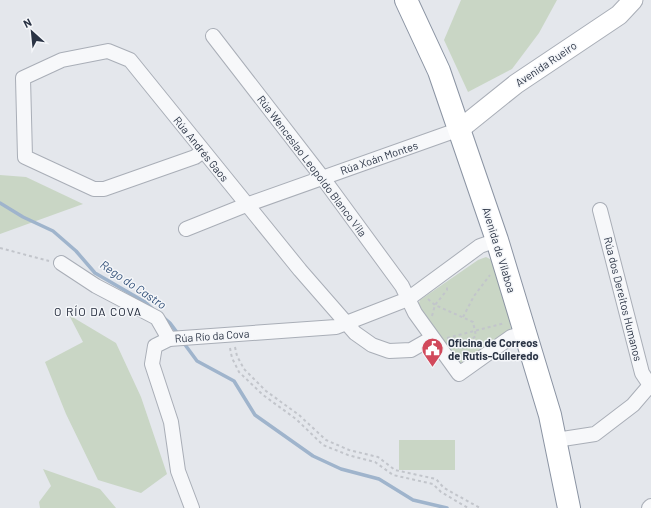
<svg xmlns="http://www.w3.org/2000/svg" width="651" height="508" font-family="Barlow,sans-serif">
  <style>
    .green { fill: #c9d6c5 }
    .lines { fill: none; stroke-linecap: round; stroke-linejoin: round }
    .stream { stroke: #9fb4cc; stroke-width: 3.5 }
    .street-casing { stroke: #a9aeb7; stroke-width: 16 }
    .secondary-casing { stroke: #a9aeb7; stroke-width: 21 }
    .highway-casing { stroke: #8b94a3; stroke-width: 24 }
    .path { stroke: #c2c5cb; stroke-width: 2; stroke-dasharray: 3 3; stroke-linecap: butt }
    .street { stroke: #f7f8fa; stroke-width: 14 }
    .secondary { stroke: #fff; stroke-width: 19 }
    .highway { stroke: #fff; stroke-width: 22 }
    .labels { text-anchor: middle; stroke-width: 3; stroke-linejoin: round; paint-order: stroke }
    .street-label { font-size: 11px; fill: #2b3445; stroke: #f4f6f9 }
    .poi-label { font-size: 11px; font-weight: bold; fill: #2b3445; stroke: #f4f6f9; text-anchor: start }
    .water-label { font-size: 12px; font-style: italic; fill: #34527a; stroke: #f4f6f9 }
    .neighbourhood-label { font-size: 12px; letter-spacing: 1px; fill: #1d2536; stroke: #f4f6f9 }
  </style>
  <rect width="100%" height="100%" fill="#e4e7ec"/>
  <g class="green">
    <path d="M461,0h96l-18,33 -27,36 -44,23 -24,-52z"/>
    <path d="M0,175l26,2 57,27 -83,30z"/>
    <path d="M486,257l10,5 15,66 -3,5 -47,31h-4l-39,-58 2,-6 58,-40z"/>
    <path d="M69,315l47,28 25,54 26,77 -26,19 -43,-13 -32,-66 -21,-52 38,-20z"/>
    <rect x="399" y="440" width="56" height="30"/>
    <path d="M43,469l57,20 16,19h-76l-1,-6 12,-16z"/>
  </g>
  <g class="lines">
    <g class="stream">
      <path d="M0,203l23,14 30,14 23,20 19,22 50,29 9,8"/>
      <path d="M163,317l7,6 9,12"/>
      <path d="M183,342l14,19 37,20 21,34 58,41 28,13 38,10 34,21 34,8"/>
    </g>
    <defs>
      <g id="street">
        <path d="M213,36l109,141 80,109 13,27 44,61 52,-37 13,-4"/>
        <path d="M203,151l-8,6 -91,32h-10l-69,-32 -2,-79 39,-18 46,-9 22,9 170,210 55,63 17,12 17,6 22,-1 21,-12"/>
        <path d="M600,210l42,163 8,12"/>
        <path d="M186,229l60,-24 214,-76"/>
        <path d="M61,263l35,23 61,32 12,21"/>
        <path d="M556,440l39,-6 38,-29 18,-21"/>
        <path d="M192,508l-14,-37 -7,-49 -19,-58 3,-18 14,-7 167,-12 72,-28 72,-53 17,-6"/>
        <path d="M649,508l2,-2"/>
      </g>
      <path id="secondary" d="M460,129l56,-45 103,-69 14,-15"/>
      <path id="highway" d="M406,0l33,71 58,169 53,175 19,93"/>
    </defs>
    <use href="#street" class="street-casing"/>
    <use href="#secondary" class="secondary-casing"/>
    <use href="#highway" class="highway-casing"/>
    <g class="path">
      <path d="M0,248l49,13"/>
      <path d="M428,299l7,6 38,17 3,14 -19,13"/>
      <path d="M432,316l3,-11 12,-15v-3"/>
      <path d="M463,317l11,-21 16,-21"/>
      <path d="M447,338l58,-15"/>
      <path d="M462,346l5,7"/>
      <path d="M235,347l2,9 7,13 22,22 33,24 27,25 23,10 29,7 17,13 41,9 8,9 36,20"/>
      <path d="M230,348l2,10 7,14 24,23 33,24 27,26 25,10 27,7 18,13 40,9 8,8 27,16"/>
    </g>
    <use href="#street" class="street"/>
    <use href="#secondary" class="secondary"/>
    <use href="#highway" class="highway"/>
  </g>
  <defs>
    <symbol id="civic-pin" viewBox="-11 -11 22 30"><path d="M0 17L-7.5 6A9.5 9.5 0 1 1 7.5 6Z" fill="#d1495b" stroke="#f4f6f9"/><path d="M-.6-6.5H3V-4.5H.6V-3L4-1V1h2V6H-6V1h2V-1L-.6-3ZM-1.2 2.5V6h2.4V2.5Z" fill="#fff"/></symbol>
  </defs>
  <g fill-rule="evenodd">
    <use href="#civic-pin" x="420" y="336" width="25" height="34"/>
  </g>
  <g class="labels">
    <g class="street-label">
      <text transform="translate(546 64) rotate(-34)" y="4">Avenida Rueiro</text>
      <text transform="translate(201 149) rotate(51)" y="4">Rúa Andrés Gaos</text>
      <text transform="translate(379 158) rotate(-19)" y="4">Rúa Xoán Montes</text>
      <text transform="translate(312 166) rotate(53)" y="4">Rúa Wenceslao Leopoldo Blanco Vila</text>
      <text transform="translate(499 250) rotate(73)" y="4">Avenida de Vilaboa</text>
      <text transform="translate(623 299) rotate(76)" y="4">Rúa dos Dereitos Humanos</text>
      <text transform="translate(212 336) rotate(-4)" y="4">Rúa Río da Cova</text>
    </g>
    <g class="poi-label">
      <text x="448" y="347">Oficina de Correos<tspan x="448" dy="13">de Rutis-Culleredo</tspan></text>
    </g>
    <g class="water-label">
      <text transform="translate(133 285) rotate(34)" y="4">Rego do Castro</text>
    </g>
    <g class="neighbourhood-label">
      <text x="98" y="316">O RÍO DA COVA</text>
    </g>
  </g>
  <g transform="translate(32 32) rotate(333)" stroke="#f4f6f9" stroke-width="3" paint-order="stroke">
  <path d="M0-3L7 15L0 10L-7 15Z" fill="#2b3445"/>
  <text y="-6" font-size="11" font-weight="bold" text-anchor="middle" fill="#2b3445">N</text>
  </g>
</svg>
